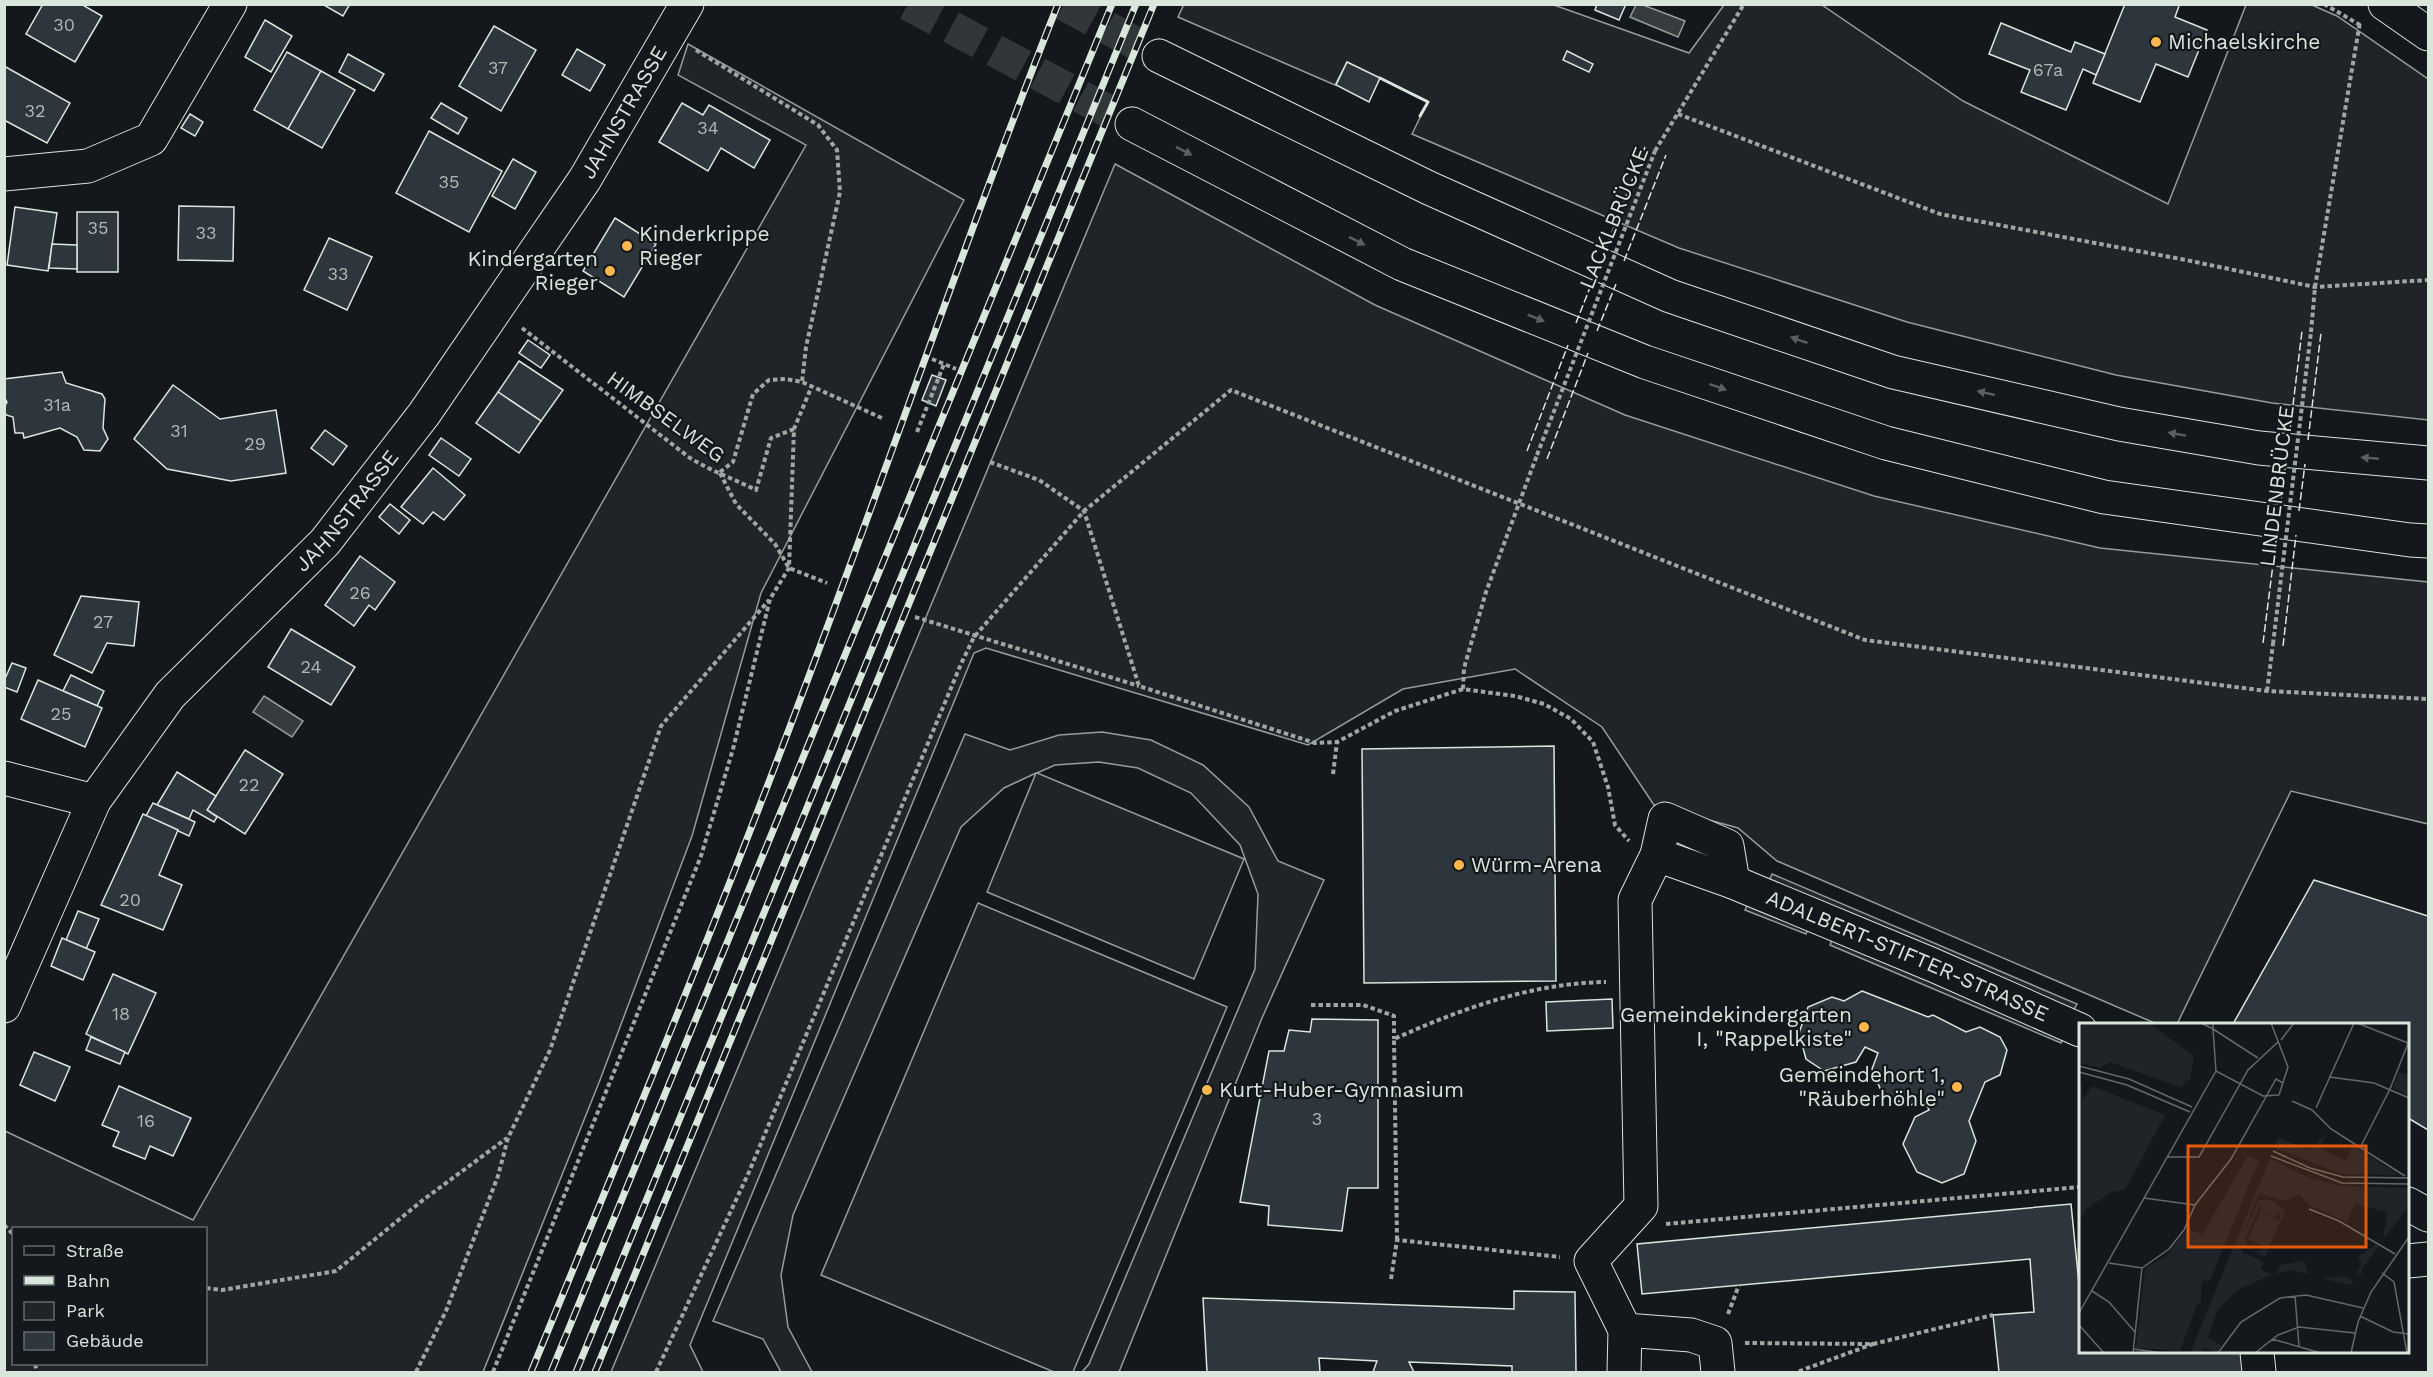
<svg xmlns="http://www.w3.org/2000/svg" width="2433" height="1377" font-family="'Work Sans',sans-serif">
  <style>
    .green { fill: #202428; stroke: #939e99; stroke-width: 1.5; fill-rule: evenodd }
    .parking { fill: #24282b; stroke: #939e99; stroke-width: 1.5 }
    .water { fill: #363b3e; stroke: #939e99; stroke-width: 1.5 }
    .building { fill: #2c363c; stroke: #d8e6dc; stroke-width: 1.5 }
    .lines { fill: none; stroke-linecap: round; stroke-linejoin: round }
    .highway-tunnel { stroke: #313739; stroke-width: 33; stroke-dasharray: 33 16; stroke-linecap: butt }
    .minor-casing { stroke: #d8e6dc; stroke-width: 35 }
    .highway-casing { stroke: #d8e6dc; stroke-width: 35 }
    .path { stroke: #9da8a2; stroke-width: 4; stroke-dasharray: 4.5 3; stroke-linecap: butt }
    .minor { stroke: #14181c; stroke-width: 33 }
    .highway { stroke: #14181c; stroke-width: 33 }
    .rail-casing { stroke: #d8e6dc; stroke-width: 7 }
    .rail { stroke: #14181c; stroke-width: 4.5; stroke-dasharray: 14; stroke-linecap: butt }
    .path-bridge { stroke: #9da8a2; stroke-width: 4; stroke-dasharray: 4.5 3; stroke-linecap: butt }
    .fence { stroke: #d8e6dc; stroke-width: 1.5; stroke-dasharray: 8 3; stroke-linecap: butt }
    .wall { stroke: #d8e6dc; stroke-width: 3 }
    .oneway { fill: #59605f }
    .poi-dot { fill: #ffb74d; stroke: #14181c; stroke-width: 2 }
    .labels { text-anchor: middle; stroke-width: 4.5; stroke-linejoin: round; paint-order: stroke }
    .number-label { font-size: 18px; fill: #adbab4 }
    .poi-label { font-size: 21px; fill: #d8e6dc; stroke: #14181c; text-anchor: start }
    .street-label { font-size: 21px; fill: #d8e6dc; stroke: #14181c }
    .inset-road { fill: none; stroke: #626a69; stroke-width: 1.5 }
    .view { fill: #e8590c; fill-opacity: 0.15; stroke: #e8590c; stroke-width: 3 }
    .inset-edge { fill: none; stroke: #d8e6dc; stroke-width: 3 }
  </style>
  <rect width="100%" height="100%" fill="#14181c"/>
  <g class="green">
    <path d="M1184,4l370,1 135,48 35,-48h98l141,96 205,103 78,-199h66l25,11 91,63v341l-156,-17 -156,-28 -209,-53 -228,-74 -267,-114 16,-33 -81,-39 -12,23 -157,-68z"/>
    <path d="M688,44l276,156 -203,393 -69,243 -92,244 -117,292h-478v-241l188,89 613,-1075 -128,-70zM206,1228v136h-192v-136z"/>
    <path d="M1115,164l260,141 250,110 249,81 226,52 328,34v242l-137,-33 -114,233h-20l-380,-163 -39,-33 -84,-23 -52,-78 -87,-58 -112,20 -95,56 -322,-97 -12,5 -284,692 13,27h-92z"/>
    <path d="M1102,732l49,8 52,25 46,42 29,54 46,19 -62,138 -143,354h-37l7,-8 166,-395 3,-75 -18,-49 -49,-52 -53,-25 -39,-6 -44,3 -18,8 207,86 -50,120 -207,-87 49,-119 -32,15 -43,39 -168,388 -12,60 7,52 24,45h-31l-18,-33 -50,-18 252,-587 45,16 49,-15z"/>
    <path d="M978,903l249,104 -154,365h-19l-233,-97z"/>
  </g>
  <g class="parking">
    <path d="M1772,874l305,130 -4,7 -304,-130z"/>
    <path d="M1749,902l60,24 -3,8 -61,-24z"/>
    <path d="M1833,937l231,98 -3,8 -231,-98z"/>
  </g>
  <g class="water">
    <path d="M1636,5h7l42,16 -7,16 -48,-20z"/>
    <path d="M264,696l39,25 -11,16 -39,-25z"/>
  </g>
  <g class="building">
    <path d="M43,4h38l21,12 -27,46 -49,-28z"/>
    <path d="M322,4h28l-7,12z"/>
    <path d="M1597,4h29l-7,16 -24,-10z"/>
    <path d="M2125,4h51l3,2 -4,11 32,13 -19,47 -32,-13 -16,38 -47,-19z"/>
    <path d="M265,20l27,16 -21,36 -26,-15z"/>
    <path d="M2001,23l70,29 4,-10 30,12 -9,21 -13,-6 -17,41 -45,-18 9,-22 -41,-16z"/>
    <path d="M494,26l42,24 -35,61 -42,-25z"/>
    <path d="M577,49l28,16 -15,26 -28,-16z"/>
    <path d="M1567,51l26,13 -4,8 -26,-12z"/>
    <path d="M287,52l34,19 -33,58 -34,-19z"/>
    <path d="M348,54l36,20 -10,17 -35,-19z"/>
    <path d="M1347,62l33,16 -11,24 -33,-17z"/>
    <path d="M4,66l66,37 -23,40 -43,-23z"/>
    <path d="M321,71l34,19 -33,58 -34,-19z"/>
    <path d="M441,103l26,15 -9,16 -27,-16z"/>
    <path d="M682,103l21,12 6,-10 61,35 -16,28 -33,-20 -13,23 -49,-29z"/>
    <path d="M190,114l13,8 -8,14 -14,-8z"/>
    <path d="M429,131l73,40 -33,61 -73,-39z"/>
    <path d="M513,159l23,13 -21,37 -23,-13z"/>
    <path d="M179,206l55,1 -1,54 -55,-1z"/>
    <path d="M15,207l42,6 -9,58 -41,-6z"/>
    <rect x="77" y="212" width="41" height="60"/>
    <path d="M615,218l41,26 -32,53 -41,-26z"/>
    <path d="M329,238l43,19 -25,53 -43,-20z"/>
    <path d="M52,244l25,1v24l-28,-1z"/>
    <path d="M528,340l22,15 -9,13 -22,-15z"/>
    <path d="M519,361l44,29 -22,31 -43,-29z"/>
    <path d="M62,372l4,11 36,11 3,5 -2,29 5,11 -8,12 -16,-1 -7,-13 -17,-9 -36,10 -1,-5h-8l-2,-16 -7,-2 -2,-7 3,-6 -3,-5v-18z"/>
    <path d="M932,375l14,5 -10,26 -14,-6z"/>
    <path d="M173,385l47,34 56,-9 10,63 -55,8 -64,-12 -33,-30z"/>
    <path d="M498,392l43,29 -22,32 -43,-30z"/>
    <path d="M325,430l22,16 -14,19 -22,-17z"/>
    <path d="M441,438l30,21 -12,17 -30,-21z"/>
    <path d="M433,468l32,27 -21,25 -11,-8 -10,12 -22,-17z"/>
    <path d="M390,504l20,16 -11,14 -20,-17z"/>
    <path d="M360,556l35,26 -20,28 -6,-5 -15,21 -29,-21z"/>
    <path d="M81,596l58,6 -5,44 -27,-3 -15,30 -38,-18z"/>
    <path d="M291,629l64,38 -24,38 -63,-38z"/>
    <path d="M12,663l14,5 -9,24 -13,-5v-6z"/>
    <path d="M71,675l33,16 -7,15 -34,-15z"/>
    <path d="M38,680l64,28 -17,39 -64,-28z"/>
    <path d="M1554,746l2,235 -192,2 -2,-234z"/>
    <path d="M245,750l38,24 -38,60 -38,-24z"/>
    <path d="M177,772l39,24 -9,14 10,7 -3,5 -21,-12 -4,9 -32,-14z"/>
    <path d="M153,803l42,19 -6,14 -43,-20z"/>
    <path d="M143,814l35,16 -19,45 23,10 -19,45 -62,-25z"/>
    <path d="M2314,880l114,36v214l-20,-12v-94h-175z"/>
    <path d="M78,911l21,8 -13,30 -20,-9z"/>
    <path d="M62,938l33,14 -12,28 -32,-14z"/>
    <path d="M113,974l43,19 -28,61 -42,-20z"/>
    <path d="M1862,991l66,26 5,-2 33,17 14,-5 20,10 7,13 -7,25 -15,7 -16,39 7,20 -12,33 -22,9 -25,-11 -14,-28 12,-27 14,-7 -5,-10 -16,6 -26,-13 -10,-24 6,-16 -13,-6 -9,15 -32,9 -18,-12 -7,-26 9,-26 24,-10 12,4z"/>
    <path d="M1612,999l1,29 -66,3 -1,-29z"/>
    <path d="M1312,1019l66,1v168h-30l-6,43 -74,-6 1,-19 -29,-4 29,-151h15l5,-21 21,2z"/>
    <path d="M91,1037l34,15 -5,12 -34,-14z"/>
    <path d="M34,1052l36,15 -15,34 -35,-16z"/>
    <path d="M119,1086l72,32 -18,38 -23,-10 -5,13 -32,-13 6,-14 -17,-7z"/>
    <path d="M2071,1204l9,90v58h164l2,20h-247l-6,-57 41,-3 -4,-53 -388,35 -5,-50z"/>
    <path d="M1514,1291l61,1 1,80h-64v-6l-103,-4 5,10h-41l4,-11 -58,-3 1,14h-113l-4,-74 311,11z"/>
  </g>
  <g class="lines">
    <g class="highway-tunnel">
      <path d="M908,4l224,120"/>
      <path d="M1064,4l95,52"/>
    </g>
    <defs>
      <g id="minor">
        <path d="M2385,4l43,30"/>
        <path d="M4,174l84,-8 63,-27 79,-135"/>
        <path d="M4,778l90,23"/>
        <path id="s1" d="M1657,855l76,27 200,83 147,65"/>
        <path id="s2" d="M4,1006l90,-205 76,-106 155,-153 99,-128 161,-235 102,-175"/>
        <path d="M2408,1204l20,11"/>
        <path d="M2408,1261l20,-2"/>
        <path d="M1625,1330l66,5 24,8 3,29"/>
        <path d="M2257,1352l2,20"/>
        <path d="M1624,1372l1,-42 -34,-69 50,-55 -6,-306 22,-45 8,-36 62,27 6,36"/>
      </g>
      <g id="highway">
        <path d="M1159,56l270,132 241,108 223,76 226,52 140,24 169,15"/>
        <path d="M1132,124l270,140 243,98 241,81 218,54 306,43 18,1"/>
      </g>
    </defs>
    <use href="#minor" class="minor-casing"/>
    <use href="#highway" class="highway-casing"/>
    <g class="path">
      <path d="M2324,4l36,21"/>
      <path d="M696,50l122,75 19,25 3,42 -34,155 -4,35"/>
      <path d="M1678,114l262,100 246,46 129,27 113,-7"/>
      <path d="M1655,151l89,-147"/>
      <path d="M522,328l168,130c21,13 44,21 66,32l15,-52 23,-9"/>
      <path d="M2311,332l4,-45 45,-265"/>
      <path d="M932,359l24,10"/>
      <path d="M917,432l27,-68"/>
      <path d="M990,462l49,18 45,31 55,175 176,57 22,-1 58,-31 68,-22 52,7 29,8 27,15 22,23 15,45 7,38 14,16"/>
      <path d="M720,472l13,-10 20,-68 16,-14 17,-1 16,3 82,37"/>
      <path d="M720,473l16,31 39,40 14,24 38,15"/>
      <path d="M915,617l224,69"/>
      <path d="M1463,689l1,-21 22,-76 51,-137"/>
      <path d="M2267,691l6,-47"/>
      <path d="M1333,774l4,-32"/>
      <path d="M1311,1005h52l31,11v23"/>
      <path d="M1666,1224l414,-37"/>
      <path d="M4,1225l10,10"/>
      <path d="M1397,1240l-3,-201c67,-30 137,-56 212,-57"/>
      <path d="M1391,1279l6,-39 163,17"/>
      <path d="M206,1288l16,2 114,-19 87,-71 84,-62"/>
      <path d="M1728,1314l11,-29"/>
      <path d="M1745,1343l128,1 -76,28"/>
      <path d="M1873,1344l120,-29"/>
      <path d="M35,1364l2,8"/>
      <path d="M416,1372l30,-61 52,-135 10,-38 42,-88 111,-324 108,-126"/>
      <path d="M493,1372l208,-516 32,-107 37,-150 19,-31 5,-139 17,-41"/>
      <path d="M656,1372l93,-200 212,-508 13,-27 110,-126 147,-121 634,250 402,51 161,8"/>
    </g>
    <use href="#minor" class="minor"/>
    <use href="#highway" class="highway"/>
    <defs>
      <g id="rail">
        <path d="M531,1372c96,-234 193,-467 281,-704 83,-221 159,-444 246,-664"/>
        <path d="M551,1372l561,-1368"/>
        <path d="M576,1372l560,-1368"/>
        <path d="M595,1372l559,-1368"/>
      </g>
    </defs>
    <use href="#rail" class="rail-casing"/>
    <use href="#rail" class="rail"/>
    <g class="path-bridge">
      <path d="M1537,455l118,-304"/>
      <path d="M2273,644l38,-312"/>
    </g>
    <g class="fence">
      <path d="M1604,253l41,-106"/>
      <path d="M1624,261l42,-106"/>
      <path d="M1576,323l19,-48"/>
      <path d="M1597,331l19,-47"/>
      <path d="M2289,438l13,-107"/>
      <path d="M2308,440l13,-107"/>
      <path d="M1527,451l41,-106"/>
      <path d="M1547,459l41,-106"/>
      <path d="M2280,509l6,-48"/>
      <path d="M2299,511l6,-47"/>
      <path d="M2263,643l14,-110"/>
      <path d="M2283,646l13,-111"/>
    </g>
    <path class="wall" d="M1380,78l48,24 -8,14"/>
  </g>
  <defs><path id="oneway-solid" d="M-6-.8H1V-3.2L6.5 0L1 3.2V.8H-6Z" transform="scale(1.5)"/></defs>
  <g class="oneway">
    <use href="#oneway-solid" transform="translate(1184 151) rotate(27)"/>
    <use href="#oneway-solid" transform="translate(1357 241) rotate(27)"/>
    <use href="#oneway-solid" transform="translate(1536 318) rotate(22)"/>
    <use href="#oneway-solid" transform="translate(1799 340) rotate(-161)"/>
    <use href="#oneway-solid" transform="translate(1718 387) rotate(19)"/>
    <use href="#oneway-solid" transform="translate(1986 393) rotate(-167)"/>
    <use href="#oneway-solid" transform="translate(2177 434) rotate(-170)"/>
    <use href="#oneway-solid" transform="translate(2370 458) rotate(-175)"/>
  </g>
  <g class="poi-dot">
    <circle cx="2156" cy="42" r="6"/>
    <circle cx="627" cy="246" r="6"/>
    <circle cx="610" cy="271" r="6"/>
    <circle cx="1459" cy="865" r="6"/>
    <circle cx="1864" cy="1027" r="6"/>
    <circle cx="1957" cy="1087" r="6"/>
    <circle cx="1207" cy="1090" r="6"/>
  </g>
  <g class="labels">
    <g class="number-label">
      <text x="64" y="31">30</text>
      <text x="498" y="74">37</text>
      <text x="2048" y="76">67a</text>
      <text x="35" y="117">32</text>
      <text x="708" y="134">34</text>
      <text x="449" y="188">35</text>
      <text x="98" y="234">35</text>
      <text x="206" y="239">33</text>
      <text x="338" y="280">33</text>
      <text x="57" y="411">31a</text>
      <text x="179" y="437">31</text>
      <text x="255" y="450">29</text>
      <text x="360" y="599">26</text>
      <text x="103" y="628">27</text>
      <text x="311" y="673">24</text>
      <text x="61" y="720">25</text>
      <text x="249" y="791">22</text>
      <text x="130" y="906">20</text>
      <text x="121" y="1020">18</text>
      <text x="1317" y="1125">3</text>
      <text x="146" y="1127">16</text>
    </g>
    <g class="poi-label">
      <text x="2168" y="49">Michaelskirche</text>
      <text x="639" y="241">Kinderkrippe<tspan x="639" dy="24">Rieger</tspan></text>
      <text x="598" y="266" text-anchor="end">Kindergarten<tspan x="598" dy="24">Rieger</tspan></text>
      <text x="1471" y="872">Würm-Arena</text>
      <text x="1852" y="1022" text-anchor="end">Gemeindekindergarten<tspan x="1852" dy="24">I, "Rappelkiste"</tspan></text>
      <text x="1945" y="1082" text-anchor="end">Gemeindehort 1,<tspan x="1945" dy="24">"Räuberhöhle"</tspan></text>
      <text x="1219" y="1097">Kurt-Huber-Gymnasium</text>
    </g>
    <g class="street-label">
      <text dy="7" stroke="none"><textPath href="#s2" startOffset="1096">JAHNSTRASSE</textPath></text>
      <text transform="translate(1614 218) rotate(-68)" y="7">LACKLBRÜCKE</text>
      <text transform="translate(666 417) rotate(36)" y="7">HIMBSELWEG</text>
      <text transform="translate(2277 486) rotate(-83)" y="7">LINDENBRÜCKE</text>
      <text dy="7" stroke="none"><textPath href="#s2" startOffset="610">JAHNSTRASSE</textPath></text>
      <text dy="7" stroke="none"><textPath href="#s1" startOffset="270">ADALBERT-STIFTER-STRASSE</textPath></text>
    </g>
  </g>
  <g transform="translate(2079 1023)">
    <rect width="330" height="330" fill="#14181c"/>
    <path d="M0,0h70l45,33 -4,23 -10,8 -70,-25 -10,6 -21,-5zM320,49l10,3v22l-16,-10zM0,59l3,1v17l10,-14 73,29 -40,75 -14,2 -26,18 -6,12zM249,108l-8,15 11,8 15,7 7,-16 45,30 -56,-1 -68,-26 4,-10 33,12zM159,127l21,11 -49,119 -8,1 -1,21 -4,2 -17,47 -44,-3 9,-80 20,-11 23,-29 14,7 45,-78zM191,135l37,19 34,9 68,2v18l-26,34 4,-28 -32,-8 -8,18 -38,-17 -10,-10 -15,6 -25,-7 -19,47 19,-41h13l13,11 -20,46 -26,-12 3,7 21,10 -2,7 10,6 -34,15 -19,19 -10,28 13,8 -4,8 -14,-6 -2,6h-11zM182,181l-1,7 15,7 4,-8 1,7 -2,3 -18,-8 -12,27 18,8 -10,5 -8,-4 -3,-9zM297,221l3,2 -18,24 1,5 -3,-2 -9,12 -30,-7 25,-1 9,4 7,-17 -3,-7zM225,238l5,13 -18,-4 -15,4 4,-9z" fill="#202428" fill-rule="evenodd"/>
    <path class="inset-road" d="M122,0l12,6 3,42M134,0v6l45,29M192,0l17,44 -9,28M278,0l51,20M202,17l13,-17M0,43l50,13 63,28M0,49l48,13 63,27M251,54l44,6 35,15M213,78l20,9 19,19 74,47M237,85l38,-85M282,123l29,-57 19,-48M194,128l37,17 33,9 66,1M192,133l71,27 67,1M88,134h32l49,-87 30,-28M65,175l51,7M230,186l30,12 56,33M30,240l33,5 27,-19 15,-19 11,-25 36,-46 45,-80 7,4M303,250l12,9 13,71M13,268l17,11 26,30M216,273l4,50M0,290l137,-242 47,25 16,-1M281,293l33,16 16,2M0,302l25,28M193,316l49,14M55,326l28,4M54,330l9,-85M139,330l23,-31 39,-24 26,-3 57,13M176,330l23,-18 21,-8 56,6M272,330l7,-31 13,-30 38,-55"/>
    <path class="view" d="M109,123h178v101h-178z"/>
    <rect width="330" height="330" class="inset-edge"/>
  </g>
  <rect width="2433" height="1377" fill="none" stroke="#d8e6dc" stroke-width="12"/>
  <rect x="12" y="1227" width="195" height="138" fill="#14181c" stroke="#626a69" stroke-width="1.5"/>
  <rect x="24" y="1246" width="30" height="9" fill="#14181c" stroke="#626a69" stroke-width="1.5"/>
  <text x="66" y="1257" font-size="18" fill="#d8e6dc">Straße</text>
  <rect x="24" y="1276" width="30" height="9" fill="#d8e6dc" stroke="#626a69" stroke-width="1.5"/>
  <text x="66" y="1287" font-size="18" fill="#d8e6dc">Bahn</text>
  <rect x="24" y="1302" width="30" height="18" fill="#202428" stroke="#626a69" stroke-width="1.5"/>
  <text x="66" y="1317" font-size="18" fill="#d8e6dc">Park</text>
  <rect x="24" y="1332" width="30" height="18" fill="#2c363c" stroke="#626a69" stroke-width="1.5"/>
  <text x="66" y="1347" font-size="18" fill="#d8e6dc">Gebäude</text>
</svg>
